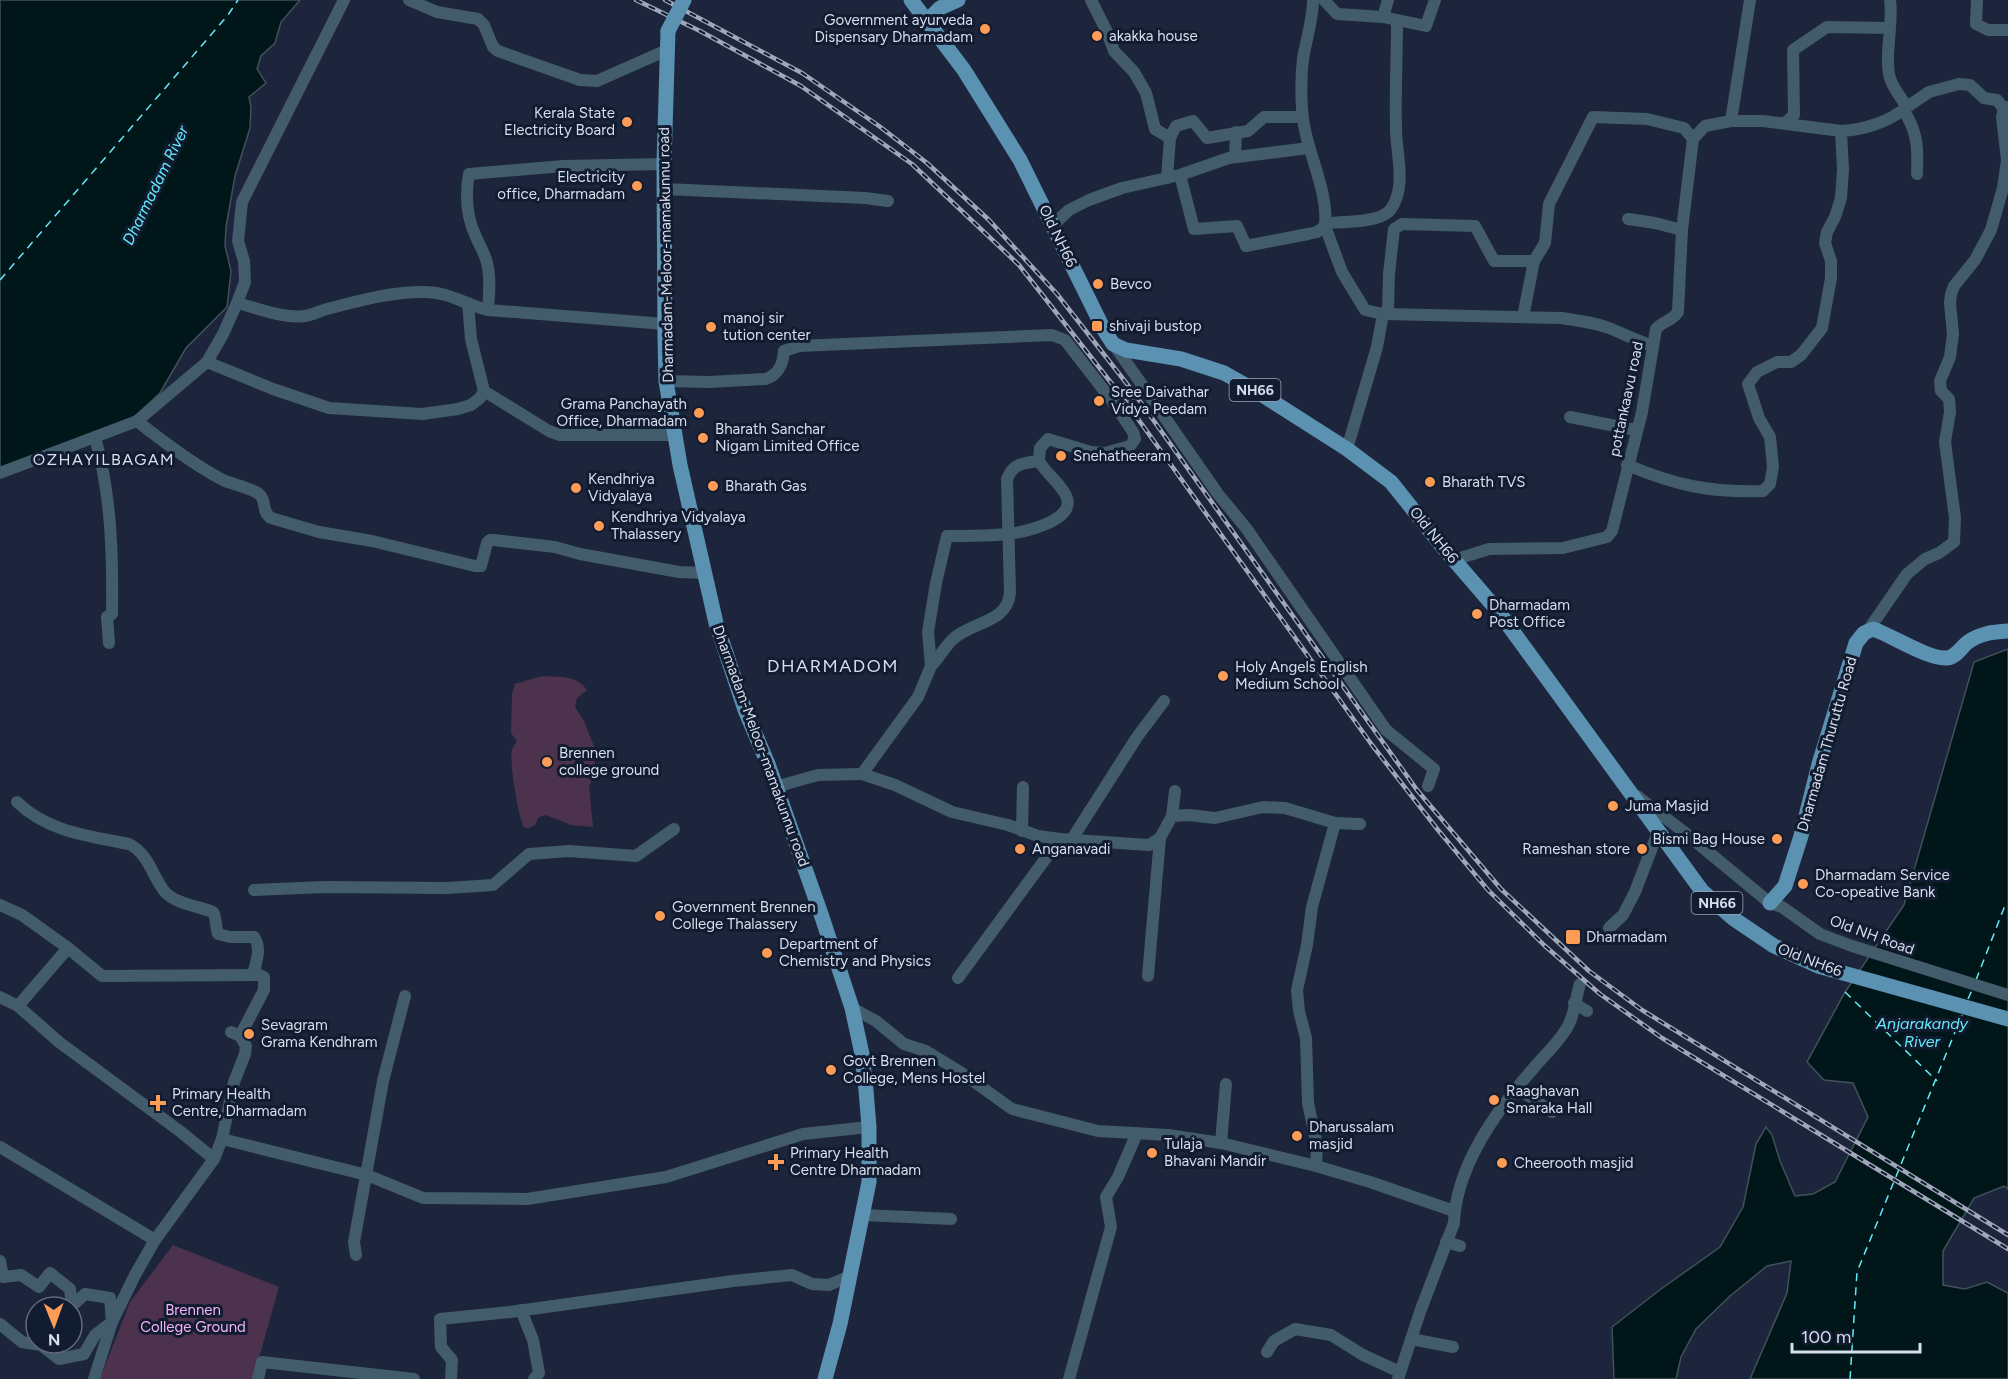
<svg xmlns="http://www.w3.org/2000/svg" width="2008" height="1379" font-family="Figtree,sans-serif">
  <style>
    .green { fill: #4d324e }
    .water { fill: #001619; stroke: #405259; stroke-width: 1.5 }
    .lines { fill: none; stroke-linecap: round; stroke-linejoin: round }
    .ferry { stroke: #64ebfa; stroke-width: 1.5; stroke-dasharray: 8 6; stroke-linecap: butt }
    .minor { stroke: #435c6c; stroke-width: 12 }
    .major { stroke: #5b91b1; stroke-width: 15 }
    .rail-casing { stroke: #9fa7b8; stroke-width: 4.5 }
    .rail { stroke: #121c31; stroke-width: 2; stroke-dasharray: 7; stroke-linecap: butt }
    .major-bridge { stroke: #5b91b1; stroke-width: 15 }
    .poi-dot { fill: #fd9c55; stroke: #121c31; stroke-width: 2 }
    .labels { text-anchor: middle; stroke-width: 6; stroke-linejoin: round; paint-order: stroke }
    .shield { fill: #121c31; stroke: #9ca4b5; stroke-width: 1.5 }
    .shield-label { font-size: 14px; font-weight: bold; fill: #d7deed }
    .poi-label { font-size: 15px; fill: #d7deed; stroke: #121c31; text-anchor: start }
    .street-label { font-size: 15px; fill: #d7deed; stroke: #121c31 }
    .park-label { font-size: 15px; fill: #f5b2f7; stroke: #121c31 }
    .water-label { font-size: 16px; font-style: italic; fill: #64ebfa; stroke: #121c31 }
    .neighbourhood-label { font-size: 16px; letter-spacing: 1.5px; fill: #d7deed; stroke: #121c31 }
    .quarter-label { font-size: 18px; letter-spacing: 1.5px; fill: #d7deed; stroke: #121c31 }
  </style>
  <rect width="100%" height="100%" fill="#1c253b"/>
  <g class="green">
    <path d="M542,676c16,1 36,-1 45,14l-10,8 -2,9 9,14 12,30 -3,25 -4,11 4,40 -22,-2 -25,-10 -7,2 -4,8 -6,3 -5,-1c-6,-11 -15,-66 -12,-77 1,-3 3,-6 5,-9l-6,-8 1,-39 3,-10z"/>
    <path d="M173,1245l106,42 -26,92h-153l30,-77z"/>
  </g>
  <g class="water">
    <path d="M0,0h300l-19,22 -6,21 -14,13 -4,13 9,14 -17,14 2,10 -1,21 -15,48 -9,51 -1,19 6,25 -4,36 -41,41 -26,45 -29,27 -131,50z"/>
    <path d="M2008,649v540l-4,-3 -30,12 -31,53v34l22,4 22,-7 21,11v86h-258l37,-86 4,-32 -24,5 -37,30 -34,33 -15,28 -5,22h-62l-2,-52 49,-38 59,-42 23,-40 13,-63 10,-17 6,8 8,26 15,35 18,-2 22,-12 33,-65 -15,-34 -29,-3 -17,-18 38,-70 59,-87 70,-243z"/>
  </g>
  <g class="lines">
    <g class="ferry">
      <path d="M0,280l228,-265 10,-15"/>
      <path d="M1976,980l28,-72 4,-5"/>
      <path d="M1845,992l92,89"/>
      <path d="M1968,999l4,-9"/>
      <path d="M1850,1379l7,-107 105,-257"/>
    </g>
    <g class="minor">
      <path d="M409,0l28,12 41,7 6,6 9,22 5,4 82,29 17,1 70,-31"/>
      <path d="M1091,0l16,32 7,19 20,21 12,21 9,36 15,9 6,-12 17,-5 14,17 41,-7 16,-14h39"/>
      <path d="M1313,0c0,19 -7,40 -10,59 -2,16 -2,34 -1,50 2,39 27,80 23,117l17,46 23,38 18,4 -6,33 -30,102"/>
      <path d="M1324,0l13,14 46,3 43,9 9,-26"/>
      <path d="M1977,0l-1,24 12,6h20"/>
      <path d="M1383,17l5,-17"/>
      <path d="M1907,107l22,-15 30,-8 11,1 14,13 13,2 7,9"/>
      <path d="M1903,110c15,21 15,39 14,64"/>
      <path d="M1731,121l19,-121"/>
      <path d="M1785,123l9,-8 -1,-65 34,-23 62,1"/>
      <path d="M1235,157l1,-25"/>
      <path d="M1180,175l14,54 43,-3 9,20 62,-12 9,-2 8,-6"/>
      <path d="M1167,178l3,-40"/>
      <path d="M665,189l200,9 23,3"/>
      <path d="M1628,219l27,4 27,7"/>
      <path d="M1325,223c16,-1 57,0 66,-14 16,-23 5,-55 5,-81 -1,-36 1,-71 1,-106"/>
      <path d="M1053,225l16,-15 20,-10 33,-12 58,-13 49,-17 80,-10"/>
      <path d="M1534,261l11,-18 4,-39 44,-87 54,2 37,9 9,11"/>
      <path d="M237,303l8,-21 -1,-21 -6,-20 4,-39 102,-202"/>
      <path d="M468,303l3,36 13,52 65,40 11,4h115"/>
      <path d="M488,310c1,-15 3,-32 -1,-47 -2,-9 -7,-17 -11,-26 -10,-21 -11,-41 -7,-63l94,-8 101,-2"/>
      <path d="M1523,317l11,-56h-40l-19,-35 -73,-2 -8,5 -5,45 -1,35 -5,5 179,4c16,3 32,4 47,10 15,6 29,13 44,18"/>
      <path d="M207,362l66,27 56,19 93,6 36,-5 13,-4 9,-7 4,-7"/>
      <path d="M666,381l43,1 57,-3c13,-5 17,-15 18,-28l15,-5 253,-11 13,5 48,62 32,-13 -31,-44"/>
      <path d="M1145,389l73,105 28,34 140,202 48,39 -6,17"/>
      <path d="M1113,402l20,30 2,7 -5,7 -25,7 -14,-1 -43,-13 -8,9 -1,13c7,13 23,23 28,37 7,23 -44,35 -60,36 -20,2 -40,2 -60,2l-11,47 -8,49 3,34 -13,31 -56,77 33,11 57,27 56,13 30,11 22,3 89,6 11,-7 12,-22 17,-1 26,3 48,-11 22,1 50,15 25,1"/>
      <path d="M1570,417l66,13"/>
      <path d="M137,421c24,19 59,45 86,59 11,5 26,7 36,14 8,6 2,18 12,24l48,14 53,9 103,25h6l6,-23 3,-3h4l61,7 25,7 99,18 25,1"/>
      <path d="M95,437c16,57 18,117 17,177l-5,3 2,26"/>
      <path d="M1627,465c48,20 83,28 136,26l7,-7 3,-17 -3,-30 -11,-19 -11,-34 9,-12 20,-10h14l10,-7 21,-27 9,-50v-17l-6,-18 2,-11 8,-15 6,-19 2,-28 -2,-39c22,-1 48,-9 66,-24 -5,-8 -11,-15 -15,-24 -10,-19 2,-60 -2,-83"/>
      <path d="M0,473l137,-52 70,-59 16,-28 14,-31c21,5 46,16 68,13 7,-1 15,-5 22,-7 32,-8 66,-18 99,-17 23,0 40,13 62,18l177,14"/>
      <path d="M1454,560l35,-11 74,-1 44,-11 5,-6 30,-119 14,-83c8,-9 15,-7 22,-17l4,-82 11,-91 12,-13 26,-5h32l78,10"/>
      <path d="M1869,629l38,-55 18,-15 14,-6 15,-11 1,-24 -10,-76 5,-30 -1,-13 -8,-8 -1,-10 10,-24 3,-23 -3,-31 1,-9 3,-8 21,-26 16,-30 12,-42 4,-28 -5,-43 2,-8 4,-2"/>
      <path d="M931,666c8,-8 13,-18 21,-26 19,-19 55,-16 58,-47l-3,-114c6,-16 17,-16 32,-18"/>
      <path d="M775,787l43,-12 44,-1"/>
      <path d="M1637,796l47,36 86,71 12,4 38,27 32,12 156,49"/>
      <path d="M17,802c31,30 72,34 112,42 20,10 23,32 36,48 11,12 33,14 48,20 4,7 2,14 5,22l12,3h24c8,11 2,26 -1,37"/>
      <path d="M1172,816l3,-25"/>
      <path d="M1022,831l1,-44"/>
      <path d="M1072,839l65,-102 27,-36"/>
      <path d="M254,890l71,-3 122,1 46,-3 36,-31 40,-3 67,5 38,-27"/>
      <path d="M0,905l22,10 46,33 -50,58 41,36 122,90 33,27"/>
      <path d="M1609,928l14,-13 12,-23 23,-60"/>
      <path d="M68,948l34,28 158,-1 4,2v13l-24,46"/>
      <path d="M1148,976l12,-138"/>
      <path d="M958,978l102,-139"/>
      <path d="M0,997l18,9"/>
      <path d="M1574,1003l13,8"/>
      <path d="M852,1008l24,13 28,23 22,7 36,22 50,36 86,22 70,4 53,8 95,23 54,16 84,29"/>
      <path d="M1514,1090l5,-1 33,23"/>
      <path d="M222,1139l12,-57 11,-28 1,-8 -6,-10 -9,-4"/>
      <path d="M1221,1143l5,-59"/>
      <path d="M0,1147l155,93"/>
      <path d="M1316,1166l1,-20 -9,-43 -2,-65 -7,-27 -2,-21 10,-45 5,-38 23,-84"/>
      <path d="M863,1215l88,4"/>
      <path d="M1446,1242l14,4"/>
      <path d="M356,1255l-2,-13 29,-161 22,-85"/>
      <path d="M0,1261l3,16 18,-2 18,12 11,-14 20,16 1,8 4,6 10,-9 25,4 2,24 -17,13 -11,19 -25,5 -18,-14 -19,-3 -22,-18"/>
      <path d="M521,1310l12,30 6,33 -5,6"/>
      <path d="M1411,1339l42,8"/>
      <path d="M1267,1352l7,-11 21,-12 36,6 32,20 37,17"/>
      <path d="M94,1379l18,-57 23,-47 20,-35 59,-81 8,-20 145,36 56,23 104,1 139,-22 137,-43 66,-7"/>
      <path d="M258,1379l4,-17 152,17"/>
      <path d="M451,1379l1,-19 -11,-13 -1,-28 70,-7 223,-31 59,-6 20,9 17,1 21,-9"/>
      <path d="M1069,1379l42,-152 -5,-30 12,-20 19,-44"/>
      <path d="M1398,1379l22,-67 34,-89c2,-57 42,-112 78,-153 12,-15 29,-29 37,-46 6,-12 7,-28 11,-40"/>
    </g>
    <g class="major">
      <path d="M911,0l53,70 56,90 84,170 9,14 13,6 55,9 43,14 32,18 91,58 44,33 51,64 56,65 204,280 32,28 40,27 44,20 190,53"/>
      <path d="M927,21l13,-13 18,-8"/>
      <path d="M668,31l-4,133 1,173 1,44 14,84 36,158 29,87 23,54 53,150 31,94 10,46 4,36 3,37v55l-29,142 -15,55"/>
      <path d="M1770,903l15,-17 16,-50 18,-72 37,-121 8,-10 9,-4c18,6 55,30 73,29 10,0 15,-11 22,-16 13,-9 25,-10 40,-11"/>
    </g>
    <defs>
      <g id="rail">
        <path d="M636,0l64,31 101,55 111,78 107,101 104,133 249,347 66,85 50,60 57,56 55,48 62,44 346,211"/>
        <path d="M665,0l137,73 77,53 48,37 62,57 68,74 77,99 283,397 84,99 88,82 53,39 366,225"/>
      </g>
    </defs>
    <use href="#rail" class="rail-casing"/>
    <use href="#rail" class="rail"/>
    <path class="major-bridge" d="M668,31l16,-31"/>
  </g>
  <g class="poi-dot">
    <circle cx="985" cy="29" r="6"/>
    <circle cx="1097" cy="36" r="6"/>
    <circle cx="627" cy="122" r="6"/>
    <circle cx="637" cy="186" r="6"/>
    <circle cx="1098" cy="284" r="6"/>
    <rect x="1091" y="320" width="12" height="12" rx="3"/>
    <circle cx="711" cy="327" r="6"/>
    <circle cx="1099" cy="401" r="6"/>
    <circle cx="699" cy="413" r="6"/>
    <circle cx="703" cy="438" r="6"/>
    <circle cx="1061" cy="456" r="6"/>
    <circle cx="1430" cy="482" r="6"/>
    <circle cx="713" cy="486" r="6"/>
    <circle cx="576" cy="488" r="6"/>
    <circle cx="599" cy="526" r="6"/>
    <circle cx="1477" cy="614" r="6"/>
    <circle cx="1223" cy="676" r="6"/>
    <circle cx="547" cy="762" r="6"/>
    <circle cx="1613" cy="806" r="6"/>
    <circle cx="1777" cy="839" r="6"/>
    <circle cx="1020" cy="849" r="6"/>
    <circle cx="1642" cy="849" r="6"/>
    <circle cx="1803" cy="884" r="6"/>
    <circle cx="660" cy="916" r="6"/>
    <rect x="1565" y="929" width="16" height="16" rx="3"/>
    <circle cx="767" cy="953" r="6"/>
    <circle cx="249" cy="1034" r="6"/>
    <circle cx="831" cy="1070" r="6"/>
    <circle cx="1494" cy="1100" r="6"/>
    <path d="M155 1094h6v6h6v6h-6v6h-6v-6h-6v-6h6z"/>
    <circle cx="1297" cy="1136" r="6"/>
    <circle cx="1152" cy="1153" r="6"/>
    <path d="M773 1153h6v6h6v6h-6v6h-6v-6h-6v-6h6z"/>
    <circle cx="1502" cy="1163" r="6"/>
  </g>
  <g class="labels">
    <g class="shield">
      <rect x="1229.5" y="379" width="51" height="22" rx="4.5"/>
      <rect x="1691.5" y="892" width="51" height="22" rx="4.5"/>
    </g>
    <g class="shield-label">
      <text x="1255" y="395">NH66</text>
      <text x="1717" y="908">NH66</text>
    </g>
    <g class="poi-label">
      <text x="973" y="25" text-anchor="end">Government ayurveda<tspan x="973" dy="17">Dispensary Dharmadam</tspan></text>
      <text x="1109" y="41">akakka house</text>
      <text x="615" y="118" text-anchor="end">Kerala State<tspan x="615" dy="17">Electricity Board</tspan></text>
      <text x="625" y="182" text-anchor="end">Electricity<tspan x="625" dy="17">office, Dharmadam</tspan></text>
      <text x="1110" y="289">Bevco</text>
      <text x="723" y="323">manoj sir<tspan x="723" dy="17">tution center</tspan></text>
      <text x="1109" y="331">shivaji bustop</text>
      <text x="1111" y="397">Sree Daivathar<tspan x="1111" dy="17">Vidya Peedam</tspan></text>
      <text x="687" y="409" text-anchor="end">Grama Panchayath<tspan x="687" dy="17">Office, Dharmadam</tspan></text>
      <text x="715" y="434">Bharath Sanchar<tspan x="715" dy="17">Nigam Limited Office</tspan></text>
      <text x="1073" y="461">Snehatheeram</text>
      <text x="588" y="484">Kendhriya<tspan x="588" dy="17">Vidyalaya</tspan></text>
      <text x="1442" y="487">Bharath TVS</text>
      <text x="725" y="491">Bharath Gas</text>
      <text x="611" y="522">Kendhriya Vidyalaya<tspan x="611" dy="17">Thalassery</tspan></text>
      <text x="1489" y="610">Dharmadam<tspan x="1489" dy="17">Post Office</tspan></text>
      <text x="1235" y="672">Holy Angels English<tspan x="1235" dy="17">Medium School</tspan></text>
      <text x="559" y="758">Brennen<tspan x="559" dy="17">college ground</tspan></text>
      <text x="1625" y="811">Juma Masjid</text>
      <text x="1765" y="844" text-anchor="end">Bismi Bag House</text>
      <text x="1032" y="854">Anganavadi</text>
      <text x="1630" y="854" text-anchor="end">Rameshan store</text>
      <text x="1815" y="880">Dharmadam Service<tspan x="1815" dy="17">Co-opeative Bank</tspan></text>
      <text x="672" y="912">Government Brennen<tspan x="672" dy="17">College Thalassery</tspan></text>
      <text x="1586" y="942">Dharmadam</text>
      <text x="779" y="949">Department of<tspan x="779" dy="17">Chemistry and Physics</tspan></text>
      <text x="261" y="1030">Sevagram<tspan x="261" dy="17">Grama Kendhram</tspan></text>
      <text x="843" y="1066">Govt Brennen<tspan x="843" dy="17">College, Mens Hostel</tspan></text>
      <text x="1506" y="1096">Raaghavan<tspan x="1506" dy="17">Smaraka Hall</tspan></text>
      <text x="172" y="1099">Primary Health<tspan x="172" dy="17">Centre, Dharmadam</tspan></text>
      <text x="1309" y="1132">Dharussalam<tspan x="1309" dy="17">masjid</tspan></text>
      <text x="1164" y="1149">Tulaja<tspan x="1164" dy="17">Bhavani Mandir</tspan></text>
      <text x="790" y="1158">Primary Health<tspan x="790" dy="17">Centre Dharmadam</tspan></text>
      <text x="1514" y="1168">Cheerooth masjid</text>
    </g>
    <g class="street-label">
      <text transform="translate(1058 236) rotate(64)" y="5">Old NH66</text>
      <text transform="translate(666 255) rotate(-91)" y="5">Dharmadam-Meloor-mamakunnu road</text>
      <text transform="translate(1626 399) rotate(-78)" y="5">pottankaavu road</text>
      <text transform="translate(1434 535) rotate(51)" y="5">Old NH66</text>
      <text transform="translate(1827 744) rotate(-74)" y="5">Dharmadam Thuruttu Road</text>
      <text transform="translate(761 746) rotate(70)" y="5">Dharmadam-Meloor-mamakunnu road</text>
      <text transform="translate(1872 935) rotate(20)" y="5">Old NH Road</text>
      <text transform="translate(1810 960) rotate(21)" y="5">Old NH66</text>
    </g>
    <g class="park-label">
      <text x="193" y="1315">Brennen<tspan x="193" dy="17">College Ground</tspan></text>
    </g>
    <g class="water-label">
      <text transform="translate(155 185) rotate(-64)" y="6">Dharmadam River</text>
      <text x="1922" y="1029">Anjarakandy<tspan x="1922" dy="18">River</tspan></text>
    </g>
    <g class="neighbourhood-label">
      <text x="104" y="465">OZHAYILBAGAM</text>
    </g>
    <g class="quarter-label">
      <text x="833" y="672">DHARMADOM</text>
    </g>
  </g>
  <g transform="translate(54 1325) rotate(179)"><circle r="28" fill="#121c31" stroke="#616a7c" stroke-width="1.5"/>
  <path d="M0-4.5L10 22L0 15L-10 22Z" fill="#fd9c55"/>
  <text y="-9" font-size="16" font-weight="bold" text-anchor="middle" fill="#d7deed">N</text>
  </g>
  <path d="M1792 1343v9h128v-9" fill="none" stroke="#d7deed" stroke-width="3"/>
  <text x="1801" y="1343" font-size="18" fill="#d7deed" stroke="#121c31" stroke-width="4.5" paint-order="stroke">100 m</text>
</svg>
